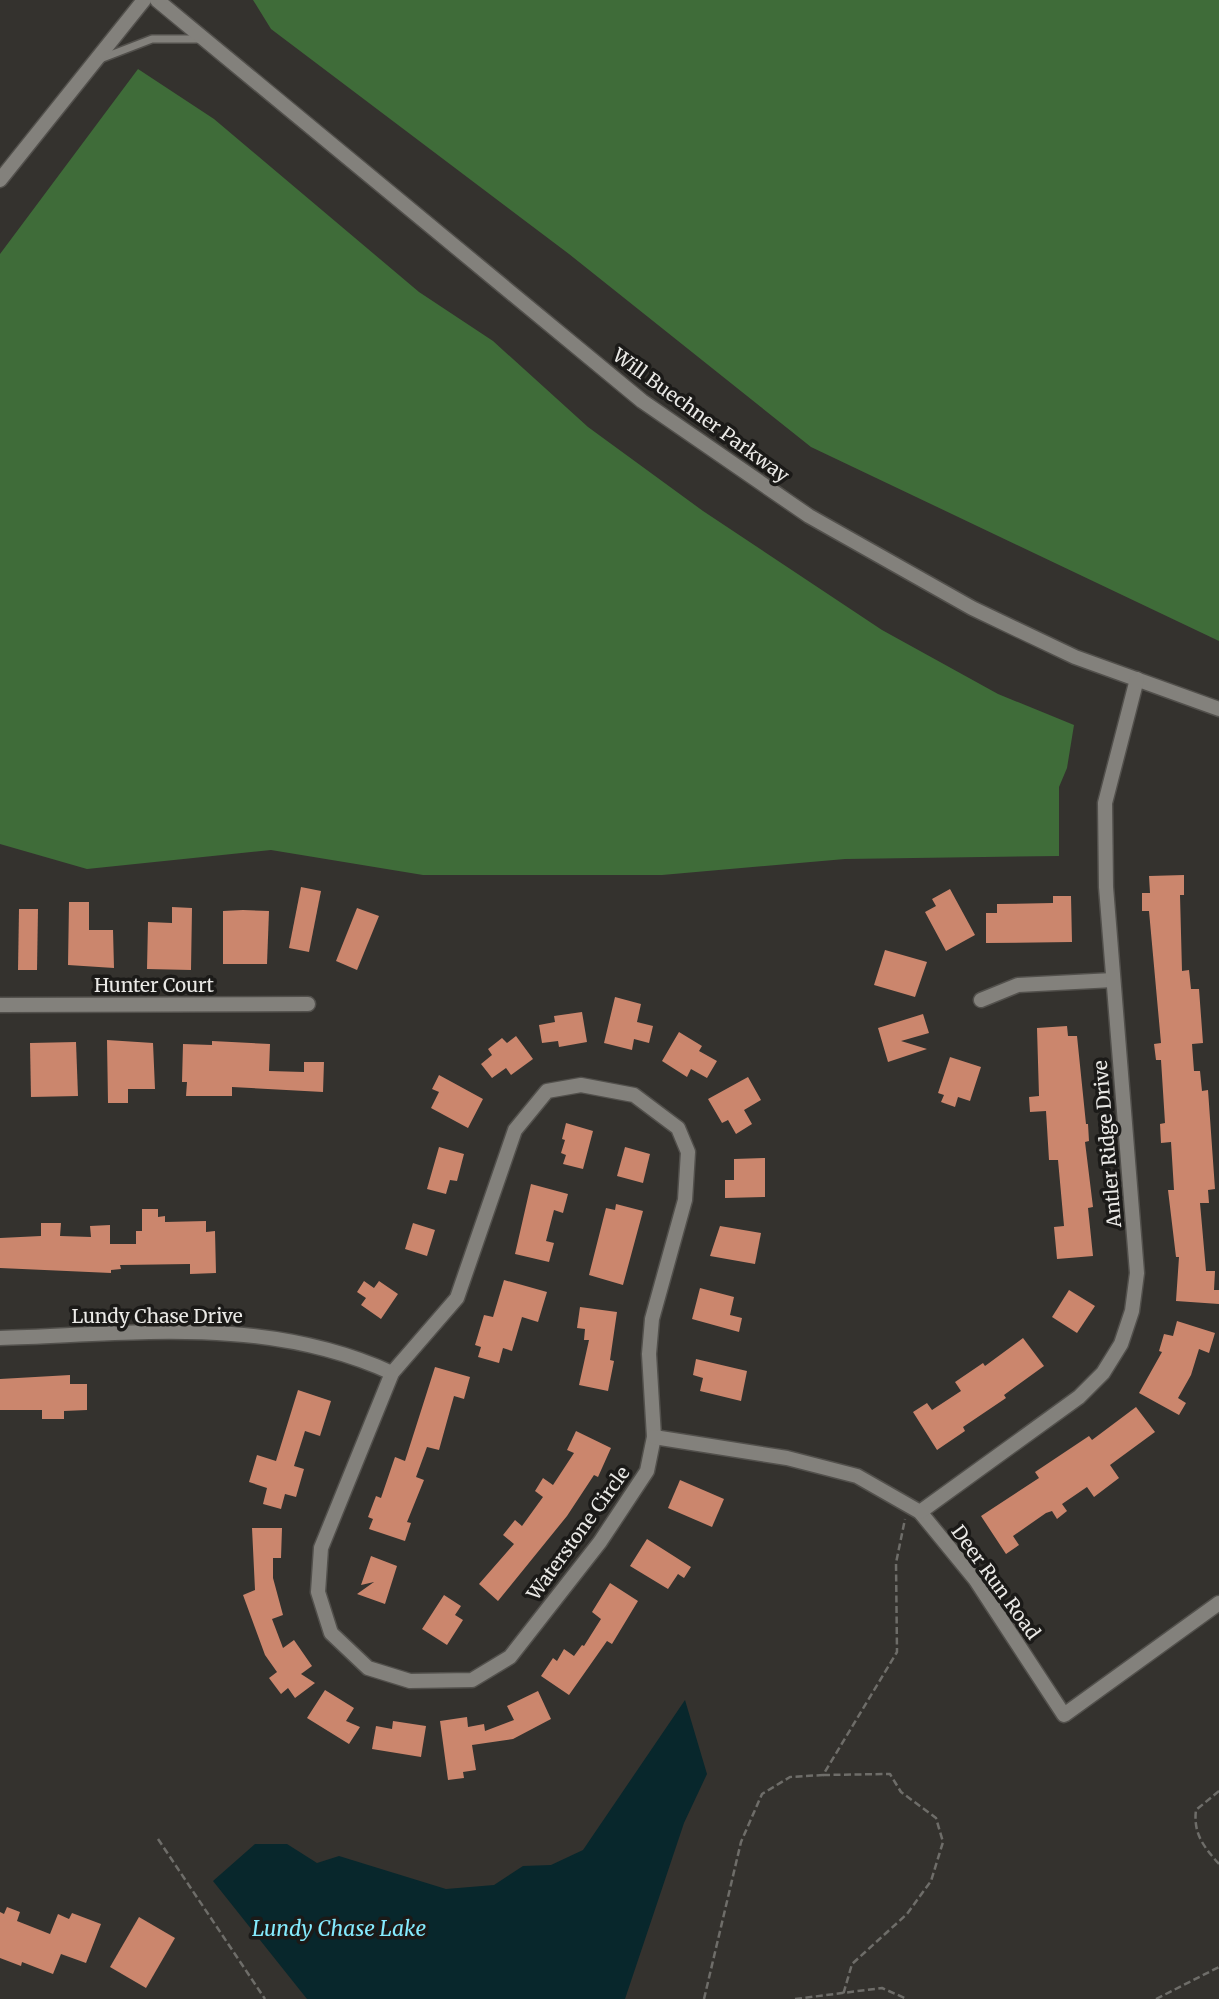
<svg xmlns="http://www.w3.org/2000/svg" width="1219" height="1999" font-family="Merriweather,serif">
  <style>
    .forest { fill: #3f6c39 }
    .water { fill: #08272c }
    .building { fill: #cb866d }
    .lines { fill: none; stroke-linecap: round; stroke-linejoin: round }
    .service-casing { stroke: #52504c; stroke-width: 10 }
    .minor-casing { stroke: #52504c; stroke-width: 17 }
    .path { stroke: #6e6d69; stroke-width: 2.5; stroke-dasharray: 7 3.5; stroke-linecap: butt }
    .service { stroke: #83817c; stroke-width: 7 }
    .minor { stroke: #83817c; stroke-width: 14 }
    .labels { text-anchor: middle; stroke-width: 7; stroke-linejoin: round; paint-order: stroke }
    .street-label { font-size: 19px; fill: #eae9e6; stroke: #1b1a18 }
    .water-label { font-size: 21px; font-style: italic; fill: #84eafd; stroke: #1b1a18 }
  </style>
  <rect width="100%" height="100%" fill="#34322e"/>
  <g class="forest">
    <path d="M253,0h966v641l-408,-194 -242,-193 -298,-225z"/>
    <path d="M138,69l76,50 205,173 74,49 95,86 115,84 179,119 116,64 76,31 -7,43 -8,19v69l-214,3 -183,16h-239l-152,-25 -184,19 -87,-25v-590z"/>
  </g>
  <path class="water" d="M685,1700l22,74 -23,49 -59,176h-318l-94,-118 42,-37h32l30,19 22,-7 107,33 48,-4 29,-19 28,-1 32,-15z"/>
  <g class="building">
    <path d="M1184,875v20h-4l2,76 7,-1 2,19h8l4,54 -11,1 2,27h6l2,20 6,-1 7,99 -7,1 1,13h-9l6,68h9l-1,19h5v14l-43,-3 3,-44h-3l-8,-67h6l-3,-48 -10,1 -1,-19 5,-1 -4,-63h-5l-2,-16 7,-1 -12,-132h-7v-18h8l-1,-17z"/>
    <path d="M301,887l20,4 -12,61 -20,-4z"/>
    <path d="M950,889l25,46 -29,16 -21,-39 11,-6 -4,-7z"/>
    <path d="M1053,896h18l1,46 -86,1v-30h11v-9l56,-1z"/>
    <path d="M69,902h20v28h24l1,38 -46,-3z"/>
    <path d="M172,907l20,1 -1,62 -44,-1 1,-47 24,1z"/>
    <path d="M357,908l22,8 -22,54 -21,-9z"/>
    <path d="M19,909h19l-1,61h-19z"/>
    <path d="M243,910l26,1 -2,53h-44v-53z"/>
    <path d="M885,950l42,12 -12,35 -41,-12z"/>
    <path d="M615,997l26,7 -4,18 16,4 -4,17 -15,-4 -2,11 -28,-7z"/>
    <path d="M582,1012l5,30 -28,5 -1,-6 -16,2 -3,-18 16,-3 -1,-6z"/>
    <path d="M923,1014l6,19 -28,8 26,8 -39,13 -10,-34z"/>
    <path d="M1067,1026l1,10h9l9,88h2l1,17 -4,1 8,65 -5,1 5,48 -36,3 -3,-32 10,-1 -6,-66h-9l-3,-49 -16,1 -1,-15 10,-1 -2,-68z"/>
    <path d="M679,1032l23,14 -3,5 18,10 -10,17 -16,-9 -4,8 -25,-16z"/>
    <path d="M516,1036l17,23 -22,16 -5,-7 -14,10 -11,-14 11,-9 -4,-6 14,-11 5,5z"/>
    <path d="M107,1040l46,3 2,46h-27v14h-20z"/>
    <path d="M212,1041l58,3 -1,27 35,1v-10h20l-1,30 -91,-5v9h-46l1,-14h-5l1,-38 29,1z"/>
    <path d="M76,1042l2,54 -47,1 -1,-54z"/>
    <path d="M950,1057l31,10 -11,34 -12,-4 -3,10 -14,-5 3,-7 -6,-2z"/>
    <path d="M439,1075l44,24 -15,29 -37,-20 8,-16 -7,-3z"/>
    <path d="M748,1077l13,23 -17,10 8,14 -16,10 -8,-14 -6,3 -14,-24z"/>
    <path d="M566,1123l27,8 -10,38 -20,-5 3,-9 -5,-2 4,-13 -3,-1z"/>
    <path d="M439,1147l25,7 -7,27 -7,-1 -4,14 -19,-5z"/>
    <path d="M625,1147l25,7 -7,29 -26,-7z"/>
    <path d="M765,1158v39l-40,1v-18h9v-21z"/>
    <path d="M531,1184l37,10 -5,19 -9,-3 -8,31 8,2 -5,19 -34,-8z"/>
    <path d="M616,1204l27,7 -20,74 -34,-10 17,-67 9,2z"/>
    <path d="M142,1209h16v8l7,-1v6l41,-1v11l9,-1 1,42 -26,1v-10l-70,1 1,4 -10,1v3l-111,-5v-30l41,-2v-13h20l-1,13 31,1 -1,-11 20,-1v19h26v-13h6z"/>
    <path d="M413,1223l22,7 -8,26 -22,-7z"/>
    <path d="M720,1226l41,7 -6,31 -45,-8z"/>
    <path d="M504,1280l43,12 -9,30 -16,-5 -10,34 -9,-3 -4,15 -21,-6 3,-10 -6,-2 9,-30 9,2z"/>
    <path d="M364,1281l10,7 5,-7 19,13 -17,25 -20,-14 5,-7 -9,-6z"/>
    <path d="M700,1288l34,9 -4,18 12,3 -3,14 -47,-13z"/>
    <path d="M1069,1290l26,16 -18,27 -25,-16z"/>
    <path d="M580,1307l37,5 -7,48 4,1 -6,30 -29,-6 10,-45h-5l1,-11 -8,-1z"/>
    <path d="M1177,1321l38,12 -6,20 -10,-4 -8,26 -13,23 8,5 -7,12 -40,-22 23,-41 -3,-1 5,-17 9,2z"/>
    <path d="M1023,1338l21,28 -40,29 2,3 -43,29 2,4 -28,19 -24,-38 14,-9 5,7 29,-19 -6,-9 28,-19 2,3z"/>
    <path d="M696,1359l51,12 -6,30 -41,-10 3,-13 -10,-3z"/>
    <path d="M435,1367l35,10 -6,22 -10,-3 -15,54 -12,-3 -11,30 8,3 -17,42 4,1 -6,18 -36,-12 4,-10 -5,-2 8,-21 5,2 14,-41 10,4z"/>
    <path d="M70,1375v9h17v26l-23,1v8h-22v-9h-42v-31z"/>
    <path d="M298,1390l33,11 -11,35 -15,-5 -11,35 10,3 -8,28 -11,-3 -4,15 -18,-5 4,-16 -18,-6 8,-27 19,6z"/>
    <path d="M1136,1407l19,25 -45,33 9,13 -25,19 -7,-10 -25,17 5,7 -10,8 -5,-8 -6,2 -33,23 6,9 -13,9 -25,-38 58,-38 -4,-6 54,-36 3,4z"/>
    <path d="M576,1431l35,17 -13,29 -4,-2 -27,41 -69,85 -19,-17 35,-40 -11,-9 12,-15 7,6 21,-29 -8,-6 8,-13 10,7 21,-32 -7,-3z"/>
    <path d="M680,1480l44,19 -12,28 -44,-19z"/>
    <path d="M252,1528h30l-1,30h-8v20l10,37 -11,4 11,29 11,-8 18,26 -11,8 14,9 -20,15 -7,-10 -7,6 -12,-16 8,-6 -12,-17 -22,-60 12,-5z"/>
    <path d="M647,1539l44,28 -7,11 -6,-4 -10,15 -38,-23z"/>
    <path d="M371,1556l26,10 -12,38 -28,-10 17,-12 -13,3z"/>
    <path d="M610,1583l28,18 -26,43 -5,-3 -38,54 -28,-19 12,-18 4,3 7,-12 10,7 8,-11 2,1 17,-27 -9,-7z"/>
    <path d="M444,1595l17,11 -6,9 8,5 -16,25 -25,-16z"/>
    <path d="M325,1690l29,18 -8,13 14,6 -11,17 -42,-26z"/>
    <path d="M538,1691l13,28 -38,20 -41,6 4,25 -13,2 1,6 -16,2 -8,-59 27,-4 1,10 16,-3 1,7 29,-11 -7,-14z"/>
    <path d="M393,1721l33,5 -5,31 -49,-8 4,-23 16,3z"/>
    <path d="M7,1907l13,5 -3,9 33,13 8,-20 11,5 3,-6 29,11 -15,39 -25,-9 -8,20 -31,-12 -1,4 -21,-8v-46l4,2z"/>
    <path d="M139,1917l36,21 -29,50 -36,-21z"/>
  </g>
  <g class="lines">
    <defs>
      <path id="service" d="M100,59l52,-20h48"/>
      <g id="minor">
        <path d="M157,0l485,401 167,115 163,92 103,49 144,52"/>
        <path d="M0,180l144,-180"/>
        <path d="M981,1000l37,-15 95,-5"/>
        <path d="M0,1005l308,-1"/>
        <path d="M581,1085l53,10 44,33 10,24 -3,48 -33,119 -3,35 5,83 -7,34 -47,71 -90,115 -38,23 -62,1 -42,-13 -37,-35 -13,-41 3,-44 71,-175 65,-75 58,-168 32,-39z"/>
        <path d="M0,1338c134,-4 266,-23 392,35"/>
        <path d="M654,1437l133,21 70,18 63,36 55,67 89,136 155,-112"/>
        <path d="M920,1512l159,-115 24,-24 18,-29 11,-33 5,-38 -31,-386 -1,-84 32,-124"/>
      </g>
    </defs>
    <use href="#service" class="service-casing"/>
    <use href="#minor" class="minor-casing"/>
    <g class="path">
      <path d="M823,1775l67,-1 11,18 35,26 7,24 -12,39 -24,33 -55,50 -9,31"/>
      <path d="M1219,1791l-23,19c-3,24 8,37 23,54"/>
      <path d="M158,1839l107,160"/>
      <path d="M704,1999l37,-157 21,-48 28,-17 33,-2 74,-123 -1,-89 9,-44"/>
      <path d="M795,1999l87,-11 25,11"/>
      <path d="M1156,1999l63,-32"/>
    </g>
    <use href="#service" class="service"/>
    <use href="#minor" class="minor"/>
  </g>
  <g class="labels">
    <g class="street-label">
      <text transform="translate(701 415) rotate(36)" y="7">Will Buechner Parkway</text>
      <text x="154" y="992">Hunter Court</text>
      <text transform="translate(1107 1144) rotate(-95)" y="7">Antler Ridge Drive</text>
      <text x="157" y="1323">Lundy Chase Drive</text>
      <text transform="translate(578 1533) rotate(-54)" y="7">Waterstone Circle</text>
      <text transform="translate(996 1582) rotate(54)" y="7">Deer Run Road</text>
    </g>
    <g class="water-label">
      <text x="339" y="1936">Lundy Chase Lake</text>
    </g>
  </g>
</svg>
